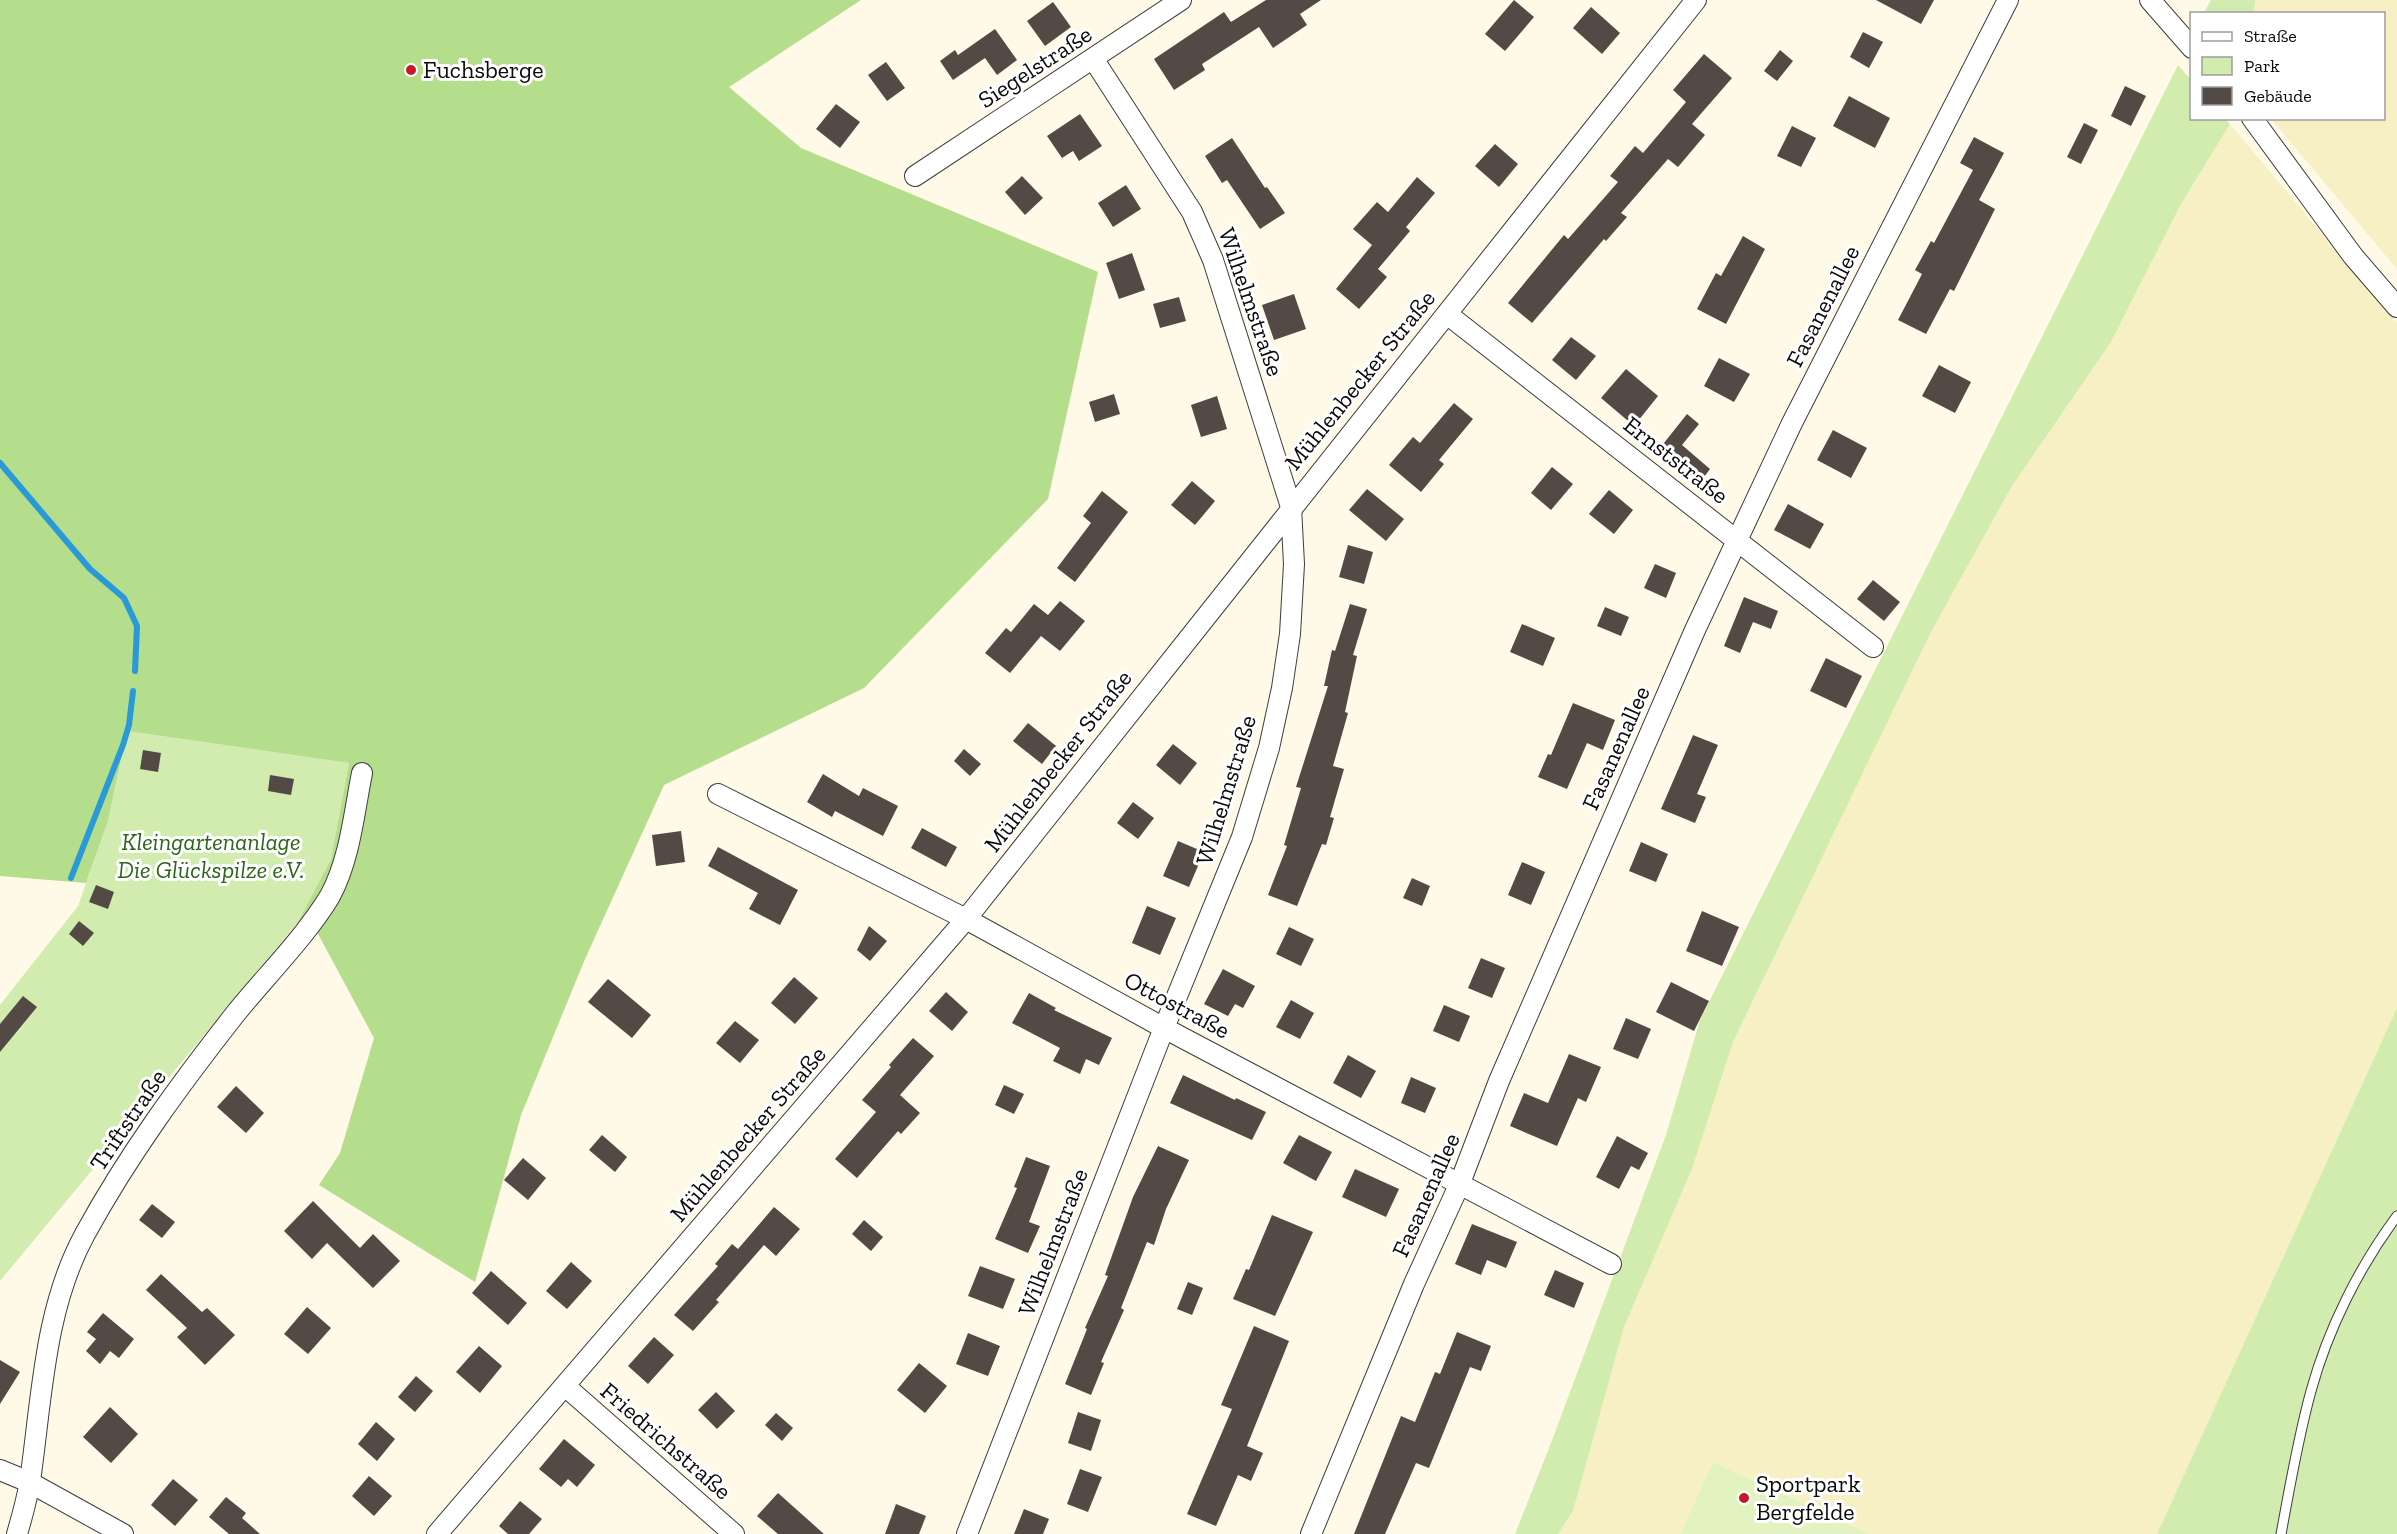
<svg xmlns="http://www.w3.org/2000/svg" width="2397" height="1534" font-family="'Zilla Slab',serif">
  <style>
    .farmland { fill: #f7f0c5 }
    .green { fill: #d1ecae }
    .forest { fill: #b4dd8c }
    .pitch { fill: #e3f2c1 }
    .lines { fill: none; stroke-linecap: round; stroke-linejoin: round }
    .stream { stroke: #2999d7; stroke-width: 6 }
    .building { fill: #534a46 }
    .lane-casing { stroke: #3d3d3d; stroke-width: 11 }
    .street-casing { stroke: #3d3d3d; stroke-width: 22 }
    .lane { stroke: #fff; stroke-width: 9 }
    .street { stroke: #fff; stroke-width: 20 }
    .poi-dot { fill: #c31929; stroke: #fff; stroke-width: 2 }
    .labels { text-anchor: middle; stroke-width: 6; stroke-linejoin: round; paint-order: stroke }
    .street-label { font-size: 24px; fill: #0a0a0a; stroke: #fff }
    .poi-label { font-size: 24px; fill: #0a0a0a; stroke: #fff; text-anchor: start }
    .park-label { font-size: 24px; font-style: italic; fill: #2b6517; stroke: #fff }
  </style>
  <rect width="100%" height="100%" fill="#fff9e7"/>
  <g class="farmland">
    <path d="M2255,0h142v269l-126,-150 113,-1v-104h-130z"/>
    <path d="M2230,124l167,199v685l-240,526h-286l-158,-72 -33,72h-122l15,-23 51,-184 68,-158 41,-127 197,-408 82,-148 99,-144 70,-138z"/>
  </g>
  <g class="green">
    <path d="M2211,0h44l-1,13h-50z"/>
    <path d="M2178,65l13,15 1,38 33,1 5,5 -49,80 -70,138 -99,144 -82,148 -197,408 -41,127 -68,158 -51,184 -15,23h-43l36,-91 115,-308 34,-115z"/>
    <path d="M127,731l222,32 -18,96 -33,63 -298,359v-276l78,-99 30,-85z"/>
    <path d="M2397,1008v526h-240z"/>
  </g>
  <path class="forest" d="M0,0h861l-132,87 72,61 297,124 -50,227 -184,189 -200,97 -79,174 -64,156 -46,167 -156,-97 21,-32 34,-115 -57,-106 -19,-10 33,-63 18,-96 -222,-32 -19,90 -22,62 -86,-7z"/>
  <path class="pitch" d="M1713,1462l157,72h1h-191z"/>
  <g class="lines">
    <g class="stream">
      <path d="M0,463l90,106 34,29 13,28 -2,45"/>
      <path d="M71,878l52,-133 6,-20 4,-34"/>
    </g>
  </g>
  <g class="building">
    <path d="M1266,0h55l-21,14 7,11 -34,23 -14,-21 -57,37 3,6 -31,20 -20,-31 70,-47 7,10z"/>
    <path d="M1514,0l20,17 -29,34 -20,-17z"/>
    <path d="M1876,0h58l-13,24z"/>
    <path d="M1053,2l18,25 -26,19 -18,-25z"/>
    <path d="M1591,7l29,26 -18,21 -29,-26z"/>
    <path d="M995,29l22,31 -20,15 -12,-17 -32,22 -13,-19 15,-11 3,5z"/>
    <path d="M1863,32l20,10 -14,26 -19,-11z"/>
    <path d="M1780,50l13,11 -16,20 -13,-10z"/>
    <path d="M1704,54l28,24 -40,46 13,11 -27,32 -10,-8 -47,54 6,4 -21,24 -2,-2 -72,84 -24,-20 56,-68 4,4 50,-57 -8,-6 25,-30 8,7 43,-51 -13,-12z"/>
    <path d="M886,62l19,26 -18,13 -19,-26z"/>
    <path d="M2125,86l21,10 -15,30 -20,-10z"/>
    <path d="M1849,96l41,22 -15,30 -42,-22z"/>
    <path d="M836,104l24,18 -20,26 -24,-19z"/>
    <path d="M1080,114l22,32 -23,15 -6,-10 -11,7 -15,-22z"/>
    <path d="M2084,123l14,7 -17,34 -14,-7z"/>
    <path d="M1792,126l24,12 -15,29 -24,-11z"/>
    <path d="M1974,137l30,16 -25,47 16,9 -41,82 -4,-2 -24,45 -28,-14 24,-46 -7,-4 16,-29 3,2 39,-73 -13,-7z"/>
    <path d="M1232,138l33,50 2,-1 18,26 -25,16 -33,-49 -5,3 -17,-27z"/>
    <path d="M1495,144l23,20 -19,23 -24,-21z"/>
    <path d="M1022,176l21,22 -18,17 -20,-23z"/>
    <path d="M1417,177l18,16 -29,34 4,4 -32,38 9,8 -28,32 -23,-20 36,-44 -19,-16 24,-27 11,10z"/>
    <path d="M1126,185l15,24 -28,18 -15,-24z"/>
    <path d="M1743,236l22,13 -39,75 -29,-15 19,-36 5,3z"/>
    <path d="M1132,253l13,37 -26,9 -13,-36z"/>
    <path d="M1294,294l12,35 -32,11 -12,-35z"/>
    <path d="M1179,297l7,24 -26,7 -7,-24z"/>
    <path d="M1571,337l25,19 -20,24 -24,-20z"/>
    <path d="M1719,358l31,16 -16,28 -30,-16z"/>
    <path d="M1939,365l32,17 -16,31 -33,-17z"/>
    <path d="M1626,369l32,27 -24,30 -33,-28z"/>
    <path d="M1114,394l6,20 -25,8 -6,-20z"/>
    <path d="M1217,396l10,33 -26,8 -10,-32z"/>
    <path d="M1454,403l19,16 -34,41 5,4 -23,28 -32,-27 24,-28 7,6z"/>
    <path d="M1687,414l12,10 -17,21 28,24 -9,12 -41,-33z"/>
    <path d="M1833,430l34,18 -16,30 -34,-18z"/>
    <path d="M1552,467l21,17 -22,26 -20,-17z"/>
    <path d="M1192,481l23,20 -20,24 -24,-20z"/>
    <path d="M1367,489l37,30 -18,22 -37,-31z"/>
    <path d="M1609,490l24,20 -19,24 -25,-20z"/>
    <path d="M1102,491l26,21 -53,70 -18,-14 34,-45 -8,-7z"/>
    <path d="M1788,504l36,20 -14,25 -36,-19z"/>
    <path d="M1348,545l25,7 -9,32 -25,-7z"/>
    <path d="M1655,564l21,9 -10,25 -22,-10z"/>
    <path d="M1873,580l27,22 -16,19 -27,-22z"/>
    <path d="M1744,597l34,14 -7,18 -18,-7 -13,31 -16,-7z"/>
    <path d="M1060,601l25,20 -25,30 -19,-15 -31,37 -25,-20 21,-25 5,4 23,-28 14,11z"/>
    <path d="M1350,604l17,5 -14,46 4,1 -12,56 3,1 -15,53 11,3 -14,48 4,1 -8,27 -4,-1 -25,62 -29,-11 19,-49 -3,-1 17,-57 -5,-1 32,-101h-4l8,-36 3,1z"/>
    <path d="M1605,607l24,10 -8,19 -24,-10z"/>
    <path d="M1522,624l33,14 -12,28 -33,-14z"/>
    <path d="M1826,658l36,18 -16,32 -36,-17z"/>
    <path d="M1573,703l42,17 -12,30 -16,-7 -20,46 -29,-12 10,-23 3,1z"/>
    <path d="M1028,723l28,23 -14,18 -29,-23z"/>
    <path d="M1693,735l25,10 -21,49 9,3 -11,26 -34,-14z"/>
    <path d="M1173,744l24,19 -17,22 -24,-20z"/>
    <path d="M964,749l17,15 -11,12 -16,-15z"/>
    <path d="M143,750l18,3 -3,19 -18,-3z"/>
    <path d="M823,774l36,22 4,-8 35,18 -15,30 -48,-25 -3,6 -25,-15z"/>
    <path d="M270,775l24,4 -3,16 -23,-4z"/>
    <path d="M1133,802l21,16 -16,21 -21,-16z"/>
    <path d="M922,828l35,19 -11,20 -35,-19z"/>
    <path d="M681,831l4,31 -29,4 -4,-31z"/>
    <path d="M1178,841l26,11 -15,35 -26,-11z"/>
    <path d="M1641,842l27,12 -12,28 -27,-11z"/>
    <path d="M718,847l80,43 -18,35 -31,-16 9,-16 -50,-27z"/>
    <path d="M1522,862l23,10 -14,33 -23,-10z"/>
    <path d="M1412,878l18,8 -8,20 -19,-8z"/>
    <path d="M96,885l18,7 -6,17 -19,-7z"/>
    <path d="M1147,906l29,12 -16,37 -28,-12z"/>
    <path d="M1702,911l37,16 -17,39 -36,-15z"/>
    <path d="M79,921l15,12 -11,13 -14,-12z"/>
    <path d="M869,926l18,15 -17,20 -13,-11z"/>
    <path d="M1289,927l25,12 -13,27 -25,-12z"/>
    <path d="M1481,958l24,10 -13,30 -24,-10z"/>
    <path d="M1223,969l32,17 -12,22 -8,-4 -7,12 -24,-12z"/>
    <path d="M794,977l24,21 -23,26 -24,-21z"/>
    <path d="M608,979l43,36 -19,23 -44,-36z"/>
    <path d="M1671,982l38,19 -15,30 -38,-19z"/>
    <path d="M946,992l22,20 -16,19 -23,-20z"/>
    <path d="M1029,993l27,15 -2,2 58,28 -13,27 -13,-6 -6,15 -27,-13 7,-13 -48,-25z"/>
    <path d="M23,996l14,11 -37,45v-28z"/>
    <path d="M1291,1000l23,13 -14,26 -24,-12z"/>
    <path d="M1444,1005l26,11 -11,26 -26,-11z"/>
    <path d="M1626,1018l25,11 -13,30 -25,-10z"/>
    <path d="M735,1021l24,19 -19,23 -24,-20z"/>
    <path d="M913,1038l21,18 -34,39 20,18 -19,21 -3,-3 -41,47 -22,-19 41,-47 -14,-12 29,-33 -2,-2z"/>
    <path d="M1569,1054l32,13 -15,35 -8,-4 -21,48 -47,-20 14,-33 24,10z"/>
    <path d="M1348,1055l28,16 -15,27 -28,-15z"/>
    <path d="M1183,1075l52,25 1,-2 30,14 -14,28 -82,-37z"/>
    <path d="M1411,1077l25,11 -11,25 -24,-10z"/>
    <path d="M1004,1085l20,9 -10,20 -19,-9z"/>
    <path d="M236,1086l28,27 -18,20 -29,-26z"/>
    <path d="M602,1135l25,22 -12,15 -26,-22z"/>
    <path d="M1299,1135l33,17 -16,29 -33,-18z"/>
    <path d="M1617,1136l31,17 -9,17 -8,-4 -12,23 -23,-12z"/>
    <path d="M1158,1146l31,14 -23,49 -12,36 -7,-3 -26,66 3,2 -23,52 3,1 -13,32 -26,-11 22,-55 -2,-1 23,-52 -3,-1 28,-78z"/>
    <path d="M1026,1157l24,9 -21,56 11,4 -12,27 -33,-14 22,-51 -3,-1z"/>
    <path d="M523,1158l23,20 -18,22 -24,-20z"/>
    <path d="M1355,1169l44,20 -13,28 -44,-20z"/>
    <path d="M313,1201l47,47 13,-14 27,27 -27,27 -46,-45 -15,16 -28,-28z"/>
    <path d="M152,1204l23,18 -13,16 -23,-18z"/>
    <path d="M774,1207l26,22 -24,27 -12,-11 -48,55 3,2 -26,29 -19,-16 44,-49 -3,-2 17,-20 6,5z"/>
    <path d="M1272,1215l41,17 -38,84 -42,-17 13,-30 3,1z"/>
    <path d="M864,1220l19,17 -12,14 -19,-17z"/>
    <path d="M1472,1224l45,18 -11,26 -19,-8 -6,15 -26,-11z"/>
    <path d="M571,1262l21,19 -25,28 -21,-18z"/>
    <path d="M980,1266l35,13 -12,30 -35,-13z"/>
    <path d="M1555,1270l29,13 -10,25 -30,-13z"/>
    <path d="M491,1271l36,32 -19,22 -36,-32z"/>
    <path d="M161,1274l41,38 5,-4 28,27 -30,30 -28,-28 10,-9 -41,-38z"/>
    <path d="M1188,1282l15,6 -11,27 -15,-6z"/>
    <path d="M307,1307l24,21 -23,26 -24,-20z"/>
    <path d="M103,1313l31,26 -15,19 -9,-7 -10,13 -14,-13 10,-12 -9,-7z"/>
    <path d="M1254,1326l35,15 -42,105 16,7 -12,28 -13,-6 -22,51 -29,-12 45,-105 -11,-4z"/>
    <path d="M1457,1332l34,14 -10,25 -11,-4 -41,101 -13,-5 -31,71h-31l47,-118 14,6 20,-50 5,2z"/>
    <path d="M968,1333l32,13 -12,30 -32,-12z"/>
    <path d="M654,1337l20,18 -26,29 -20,-18z"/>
    <path d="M479,1346l23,20 -22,27 -24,-21z"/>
    <path d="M0,1360l20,12 -20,32z"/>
    <path d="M919,1363l28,23 -22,27 -28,-23z"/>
    <path d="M416,1376l17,15 -18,21 -17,-15z"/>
    <path d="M716,1392l19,19 -18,18 -19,-19z"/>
    <path d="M110,1407l28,27 -27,29 -28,-26z"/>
    <path d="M1078,1412l23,8 -10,31 -23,-8z"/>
    <path d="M776,1413l17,15 -11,13 -17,-16z"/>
    <path d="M376,1422l19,17 -18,22 -19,-17z"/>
    <path d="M564,1439l31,26 -18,22 -9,-8 -7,8 -22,-18z"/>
    <path d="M1080,1469l22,8 -14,35 -21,-8z"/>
    <path d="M369,1476l23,20 -18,20 -22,-20z"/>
    <path d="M173,1479l25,21 -23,26 -24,-21z"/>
    <path d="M778,1493l46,41h-46l-21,-18z"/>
    <path d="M226,1497l20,16 -4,5 18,16h-31l-20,-17z"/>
    <path d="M520,1501l22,18 -13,15h-21l-9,-8z"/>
    <path d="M896,1504l30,12 -7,18h-34z"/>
    <path d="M1024,1509l25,10 -6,15h-29z"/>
  </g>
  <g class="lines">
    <defs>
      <path id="lane" d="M2281,1534c9,-48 17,-96 30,-143 17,-62 48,-124 86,-175"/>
      <g id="street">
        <path d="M2150,0l42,48"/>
        <path d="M2252,118l101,138 44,51"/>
        <path d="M915,176l266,-176"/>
        <path d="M1447,314l426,333"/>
        <path d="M718,794l248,125 198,109 447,236"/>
        <path d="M565,1386l169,148"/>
        <path d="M0,1470l29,12 94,52"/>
        <path d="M17,1534c5,-17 10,-35 13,-53 12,-83 14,-172 55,-247 43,-79 96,-151 151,-221 30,-37 70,-77 94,-117 20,-37 24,-83 32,-123"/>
        <path d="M437,1534l529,-615 730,-919"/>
        <path d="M967,1534l197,-506 78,-191 27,-89 13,-60 8,-54 4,-70 -3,-57 -78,-247 -21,-48 -98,-152"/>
        <path d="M1311,1534l103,-250 46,-101 39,-102 196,-451 97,-207 216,-423"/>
      </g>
    </defs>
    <use href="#lane" class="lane-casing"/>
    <use href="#street" class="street-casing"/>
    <use href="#lane" class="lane"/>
    <use href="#street" class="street"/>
  </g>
  <g class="poi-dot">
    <circle cx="411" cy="70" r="6"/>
    <circle cx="1744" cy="1498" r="6"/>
  </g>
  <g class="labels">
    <g class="street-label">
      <text transform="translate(1035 67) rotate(-33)" y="8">Siegelstraße</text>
      <text transform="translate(1251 302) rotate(71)" y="8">Wilhelmstraße</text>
      <text transform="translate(1823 306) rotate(-63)" y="8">Fasanenallee</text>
      <text transform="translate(1360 380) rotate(-51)" y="8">Mühlenbecker Straße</text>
      <text transform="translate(1676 460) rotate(38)" y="8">Ernststraße</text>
      <text transform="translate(1616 748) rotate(-66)" y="8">Fasanenallee</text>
      <text transform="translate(1058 761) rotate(-52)" y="8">Mühlenbecker Straße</text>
      <text transform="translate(1226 790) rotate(-73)" y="8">Wilhelmstraße</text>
      <text transform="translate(1177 1005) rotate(28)" y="8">Ottostraße</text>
      <text transform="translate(128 1120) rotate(-56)" y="8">Triftstraße</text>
      <text transform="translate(748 1134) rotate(-49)" y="8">Mühlenbecker Straße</text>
      <text transform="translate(1426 1195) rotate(-66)" y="8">Fasanenallee</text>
      <text transform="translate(1053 1242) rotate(-69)" y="8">Wilhelmstraße</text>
      <text transform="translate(666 1441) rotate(41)" y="8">Friedrichstraße</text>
    </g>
    <g class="poi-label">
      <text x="423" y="78">Fuchsberge</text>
      <text x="1756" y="1492">Sportpark<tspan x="1756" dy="28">Bergfelde</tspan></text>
    </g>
    <g class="park-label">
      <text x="211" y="850">Kleingartenanlage<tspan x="211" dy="28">Die Glückspilze e.V.</tspan></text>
    </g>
  </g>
  <rect x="2190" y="12" width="195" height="108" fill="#ffffff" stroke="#9d9d9d" stroke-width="1.5"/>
  <rect x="2202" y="32" width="30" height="9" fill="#ffffff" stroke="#9d9d9d" stroke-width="1.5"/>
  <text x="2244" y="42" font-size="18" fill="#0a0a0a">Straße</text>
  <rect x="2202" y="57" width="30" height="18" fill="#d1ecae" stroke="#9d9d9d" stroke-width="1.5"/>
  <text x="2244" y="72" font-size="18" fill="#0a0a0a">Park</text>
  <rect x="2202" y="87" width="30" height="18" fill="#534a46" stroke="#9d9d9d" stroke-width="1.5"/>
  <text x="2244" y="102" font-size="18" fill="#0a0a0a">Gebäude</text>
</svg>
